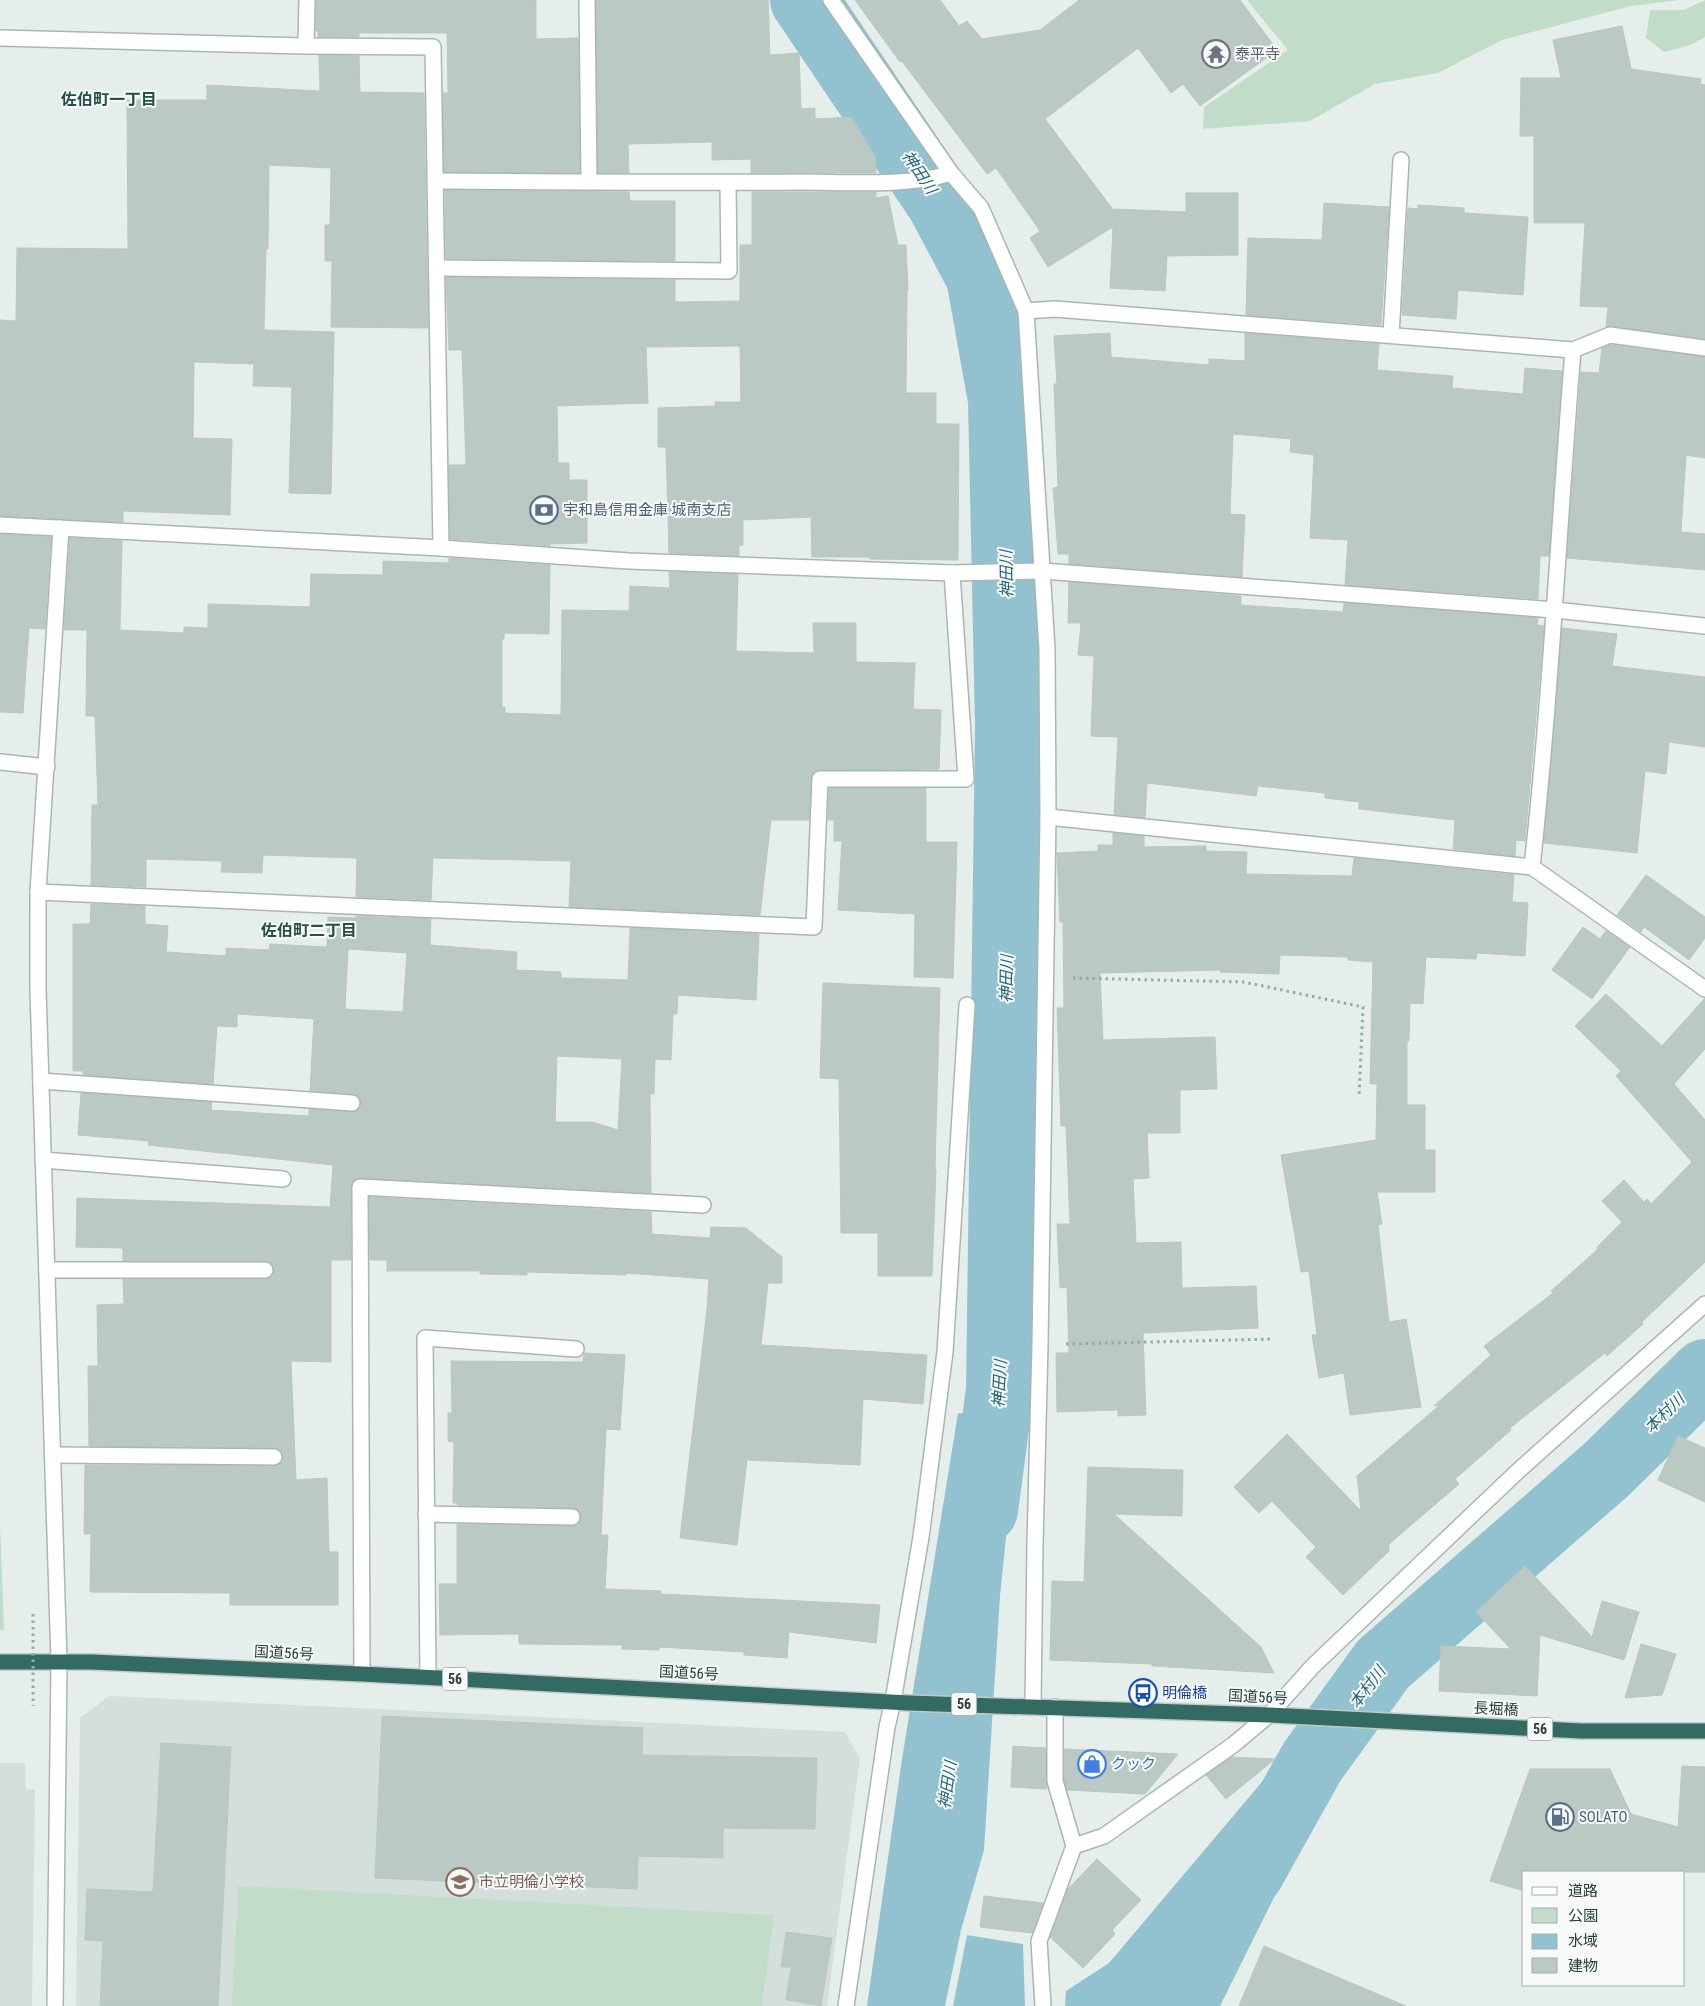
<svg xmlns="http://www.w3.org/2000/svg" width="1705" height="2006" font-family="'Roboto Condensed','Noto Sans JP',sans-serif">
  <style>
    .built { fill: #d4deda }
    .green { fill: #c1ddca }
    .water { fill: #92c2cf }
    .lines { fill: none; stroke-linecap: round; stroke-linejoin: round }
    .river { stroke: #92c2cf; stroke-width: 68 }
    .building { fill: #bbc9c4; stroke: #b9c7c2; fill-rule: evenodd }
    .minor-casing { stroke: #a9b6b2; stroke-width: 18 }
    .highway-casing { stroke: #c2c9c8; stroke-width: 18 }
    .path { stroke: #89afa6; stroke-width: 3; stroke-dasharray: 2.5 4; stroke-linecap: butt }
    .minor { stroke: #fff; stroke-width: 15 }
    .highway { stroke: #336a62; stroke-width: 15 }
    .path-bridge { stroke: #89afa6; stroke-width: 3; stroke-dasharray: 2.5 4; stroke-linecap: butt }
    .labels { text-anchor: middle; stroke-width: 4; stroke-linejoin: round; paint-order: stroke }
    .shield { fill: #f7faf9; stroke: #657773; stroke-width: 1 }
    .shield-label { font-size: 14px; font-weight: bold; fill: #263f3a }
    .worship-label { font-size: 15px; fill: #5b616d; stroke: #f7faf9; text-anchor: start }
    .service-label { font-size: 15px; fill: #4e5e75; stroke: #f7faf9; text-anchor: start }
    .street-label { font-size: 15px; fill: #263f3a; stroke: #f7faf9 }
    .transit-label { font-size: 15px; fill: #164399; stroke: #f7faf9; text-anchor: start }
    .shop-label { font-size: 15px; fill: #366cbe; stroke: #f7faf9; text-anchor: start }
    .education-label { font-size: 15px; fill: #785e54; stroke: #f7faf9; text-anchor: start }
    .neighbourhood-label { font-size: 16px; font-weight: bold; fill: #225148; stroke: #f7faf9 }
    .water-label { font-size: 16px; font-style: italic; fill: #236578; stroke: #f7faf9 }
  </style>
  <rect width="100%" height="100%" fill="#e6eeeb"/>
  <g class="built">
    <path d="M109,1696l736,36 15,26 -33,248h-751l4,-288z"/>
    <path d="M0,1763h25l1,26h9l-3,217h-32z"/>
  </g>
  <g class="green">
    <path d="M1247,0h432l-48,6 -129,34 -64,33 -63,11 -65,37 -107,8 1,-22 84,-57z"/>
    <path d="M1705,0v37l-14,8 -27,7 -18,-14 4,-28h34z"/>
    <path d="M0,1521l4,109h-4z"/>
    <path d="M238,1886l536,29 -12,91h-530z"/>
  </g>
  <g class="water">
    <path d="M958,1413l60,7 -18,176 -16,254 -23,80 -16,76h-78l35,-247z"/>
    <path d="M1267,1776l53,29 -100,201h-155l1,-15 43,-28z"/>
    <path d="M967,1935l56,9 2,62h-72z"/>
  </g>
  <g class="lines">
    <g class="river">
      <path d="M804,0l136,202 40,75 22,123 7,325 -9,665 -16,120"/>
      <path d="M1250,1873l62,-111 71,-98 223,-194 99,-97"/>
    </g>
  </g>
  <g class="building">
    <path d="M316,0h220v39l42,-1 2,135 -136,-1 -1,-79h5l-1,-60h-88v4h-41v-6h-2z"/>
    <path d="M596,0h172l2,55 29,-2 2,56 14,-1v11l36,-2 24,39 1,17h-125v-14l-39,1v-18l-84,2 1,29h-31z"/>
    <path d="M855,0h85l19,26 8,-5 15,18 58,-9 39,-30h161l37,50 -77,56 -17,-22 -12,9 -33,-45 -93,71 69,92v-2l72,3v-19h52v62l-71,1 -2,35 -55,-3 3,-61 -65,40 -18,-29 10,-7 -44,-63 -9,6 -86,-114 -1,2z"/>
    <path d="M1622,26l9,43 70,10 -1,5 5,1v254l-94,-13 -5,1 2,-20 -28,-1 5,-83h-51v-87h-14l1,-58h40l-8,-38z"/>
    <path d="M319,55l40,1 1,36 64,1 4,235 -97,-1 1,-66h-7v-36h5l1,-57 -62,-3 -1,84h-2l-2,81 70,2 -3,162 -42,-1 3,-106 -39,-1 1,-22 -60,-2 -1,76 39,1 -2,76 -107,-4v11l-123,-6v-196l16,1 1,-73 111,1 -1,-149h80v-15l113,6z"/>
    <path d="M445,190l184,2 1,9h45v60l-229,-2z"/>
    <path d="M752,192h124v6l12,-2 10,49h8l2,45h-1l-1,103h30v31h23l-1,136 -88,-1v-2h-58l-1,-40 -68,3v25h-4v11l-70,-3 -3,-106h-8v-39l57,-2v-4h26l-1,-56 -94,1 2,56 -91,3 1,57h11v17h18v63l-37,1v2l-100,-7 -1,-74h17l-4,-115h-13l-3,-73 229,3v22l65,-1v-56h12z"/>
    <path d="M1324,203l65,4 -8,118 -135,-10 2,-77 74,2z"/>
    <path d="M1418,205l46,3v5l64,4 -5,78 -65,-5 -2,29 -54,-4 6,-107 10,1z"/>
    <path d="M1110,333l1,24 98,8v-6l36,2v-28l134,11 -2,26 76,6 -1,12 71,6 2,-26 37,3 -13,185h-9l-2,43 -193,-14 3,-45 -38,-2 4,-83 -24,-3 1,-13 -58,-5 -3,80 15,1 -3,62 -173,-13v-10h-11l-5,-66 5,-1 -4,-103h3l-3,-48z"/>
    <path d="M1611,345l94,12v101l-19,-3 -5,77 24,2v36l-138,-12 14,-186 18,1 3,-25z"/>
    <path d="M0,534l51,3 -6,92 -16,-1 -6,85 -23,-1z"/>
    <path d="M70,538l52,3 -2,89 64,3v-6l24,1v-24l102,3 1,-33 72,1v-14l66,2v-5l101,7 -1,69 -45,-1v6h-2v68h3v6l56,2 1,-105 67,1 1,-25 40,2 -1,-16 69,2 -2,77 78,2 -1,-30h43v39l59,1 -2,46 28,1 -2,59 -124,2 -4,8 -2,41h-38l-11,95 -191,-8 2,-46 -138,-3 -2,42 -75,-3 1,-39 -94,-3 -1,18 -41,-1 1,-11 -76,-2v28l-55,-2 1,-80h6l-3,-89h-9l1,-86h-23z"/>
    <path d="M1069,582l172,14v9l102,7 1,-9 194,15 -1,7 7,1 -19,215 -9,-1 -1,16 -62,-7 2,-29 -96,-11v-7l-34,-4v-5l-67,-7 -2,10 -109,-13 -2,35 -31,-4 4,-77 -27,-1 3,-80 -16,-1 3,-32h-13z"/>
    <path d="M1562,628l55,6 -5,32 93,11v70l-36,-5 -3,32 -21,-3 -8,82 -93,-10z"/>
    <path d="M829,788h97v54h31l-4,136 -39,-1 1,-63 -77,-4 4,-69h-8v-21h-6z"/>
    <path d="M1113,833l31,3v11l62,-1v5l41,1 -1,22 106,2 2,-18 160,17 -2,27 16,1 -3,53 -48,-3 -1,6 -50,-2 -3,47 -13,-1 -1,38h-2v64h18v45h10v42h-58l5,32 -4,1 11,97 17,-3 15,88 -71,8 -6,-42 -25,5 -7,-43h5l-8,-64 -8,1 -20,-117 95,-15 1,-56h-7l3,-122 -25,-2v-3l-68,-2 -1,19 -59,-2v-2l-120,3 3,67 112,-3 2,52 -37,1v43h-33l2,45 -16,1 3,64 45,-1 1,46 74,-2 2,42 -115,5 3,82 -28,1v-6l-61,2 -1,-59h13l-2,-66 -7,1 -3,-64h13l-4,-98h-5l-4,-118h7l-1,-86h-3l-3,-69 41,-2v-6h15z"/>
    <path d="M1646,875l59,42v21l-16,22 -45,-33 -3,5 -24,-17z"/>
    <path d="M91,904l54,2v18l23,2 -2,26 60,4v-8l43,2 1,-6 57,3 1,-30 28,1v-2l75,3 -1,26 87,7 -1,18 45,2v6l67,2 2,-52 129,6 -3,66 -78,-5 -1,19h-4l-2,46 -16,-1 -1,35h-4l1,99 -291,-15 -8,4 -1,5v73h-20v102l-40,-1 5,119 31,-2 2,74h9v53h-108v-12l-140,-1 1,-58h-7l1,-69 189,1 8,-4 1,-5 -4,-8 -5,-1 -185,-2 -1,-80h10l-1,-61 27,-1 -1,-25h142l8,-4 1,-5 -4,-8 -5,-1h-142v-13l-47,-1 1,-49 253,9 3,-42 -185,-20 1,-4 -71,-6 3,-42 131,9 -1,8 98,6v-7l43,3 7,-3 2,-6 -1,-5 -7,-4 -43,-3 4,-72 -77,-5v13l-20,-1 -4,58 -130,-9v-4h-10v-147h17zM348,949l59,4 -4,59 -58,-3zM557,1056l65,3 -4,71 -26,-8h-37z"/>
    <path d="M1583,927l17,12 6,-8 24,16 -38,52 -40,-29z"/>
    <path d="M823,983l117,5 -5,181 1,1 -4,106h-54v-43h-37l-2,-154 -19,-1z"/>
    <path d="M1606,994l56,52 43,-48v51l-31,35 31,36v142l-63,60 1,2 -36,32 -2,-3 -95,75 1,2 -56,49 4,5 -70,60v7l-46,44 -37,-38 10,-10 -44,-46 -13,12 -25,-26 53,-53 74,77 -4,-35 83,-71 -6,1 57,-51 -7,-9 69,-53 -2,-2 47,-42 -1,-2 25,-25 -20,-21 22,-21 20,22 3,-3 4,5 41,-42 -76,-86 5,-5 -46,-45z"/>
    <path d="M369,1197l282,15 1,22 58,4 1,-11 35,1 36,29v26h-14l-7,62 166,10 -4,49 -60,-5 -3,66 -113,-5 -10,85 -57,-7 27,-229 2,-30 -83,-6v2l-99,-3v3l-47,-1v-3h-93v-11h-17z"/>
    <path d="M584,1353l41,2 -5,75 -14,-1 -5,106h7l-3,54 56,2v3l219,11 -4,38 -87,-11 -2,26 -43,-3v-3l-85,-5v3l-37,-1v-4l-103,-1v-10l-79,1 -1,-51h18v-60l115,2 5,-1 4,-7 -1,-6 -8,-4 -115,-3v-2h-4l1,-61 -6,-1v-28h4l-1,-52 132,1z"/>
    <path d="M1678,1436l27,12v54l-47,-22z"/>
    <path d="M1088,1467l95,3 -1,46 -68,-2 147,133 13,26 -122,-7v-2l-102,-4 2,-79 32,1z"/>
    <path d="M1525,1566l67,71 10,-36 37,11 -15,48 -84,-25 -3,61 -98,-5 2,-45 70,3 -35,-37z"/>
    <path d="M1641,1644l35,10 -14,41 -37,3z"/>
    <path d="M382,1716l261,12 -1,27 175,3 -2,71 -92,-1v30l-85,-2 -1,33 -262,-11z"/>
    <path d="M161,1743l70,4 -13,259h-118l3,-65 -18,-1 2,-51 66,3z"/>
    <path d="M1013,1746l33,2v33l1,8 -36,-2z"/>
    <path d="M1064,1749l114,5 -33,40 -78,-4 -3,-10z"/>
    <path d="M1232,1757l43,2 -49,40 -20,-24z"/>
    <path d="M1682,1766l23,1v105h-181v19l-34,-10 40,-112h80l21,45 47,13z"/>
    <path d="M1097,1859l44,41 -29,30 3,4 -32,34 -33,-31 18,-48z"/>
    <path d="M984,1896l59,7 -11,30 -52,-6z"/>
    <path d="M786,1932l46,6 -11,68 -35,-6 5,-33h-10z"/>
    <path d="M1264,1946l142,60h-167z"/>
  </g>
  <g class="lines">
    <defs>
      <g id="minor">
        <path d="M587,0l2,182"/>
        <path d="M831,0l120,173 30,35 45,103 21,338 1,168 -8,528 -5,198 -2,164"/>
        <path d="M0,38l306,8 127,1 8,501"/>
        <path d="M306,46l1,-46"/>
        <path d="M435,181c121,1 243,2 365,1 45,0 109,5 151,-9"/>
        <path d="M437,268l292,3 -1,-88"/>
        <path d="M1026,311l29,-2 518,41 37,-15 95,13"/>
        <path d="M1391,335l10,-175"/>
        <path d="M0,525l441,23 188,13 323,12 91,-2 512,39 150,16"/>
        <path d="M0,762l47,5"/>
        <path d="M1048,817l484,50 173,122"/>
        <path d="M1532,867c19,-172 27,-345 41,-517"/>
        <path d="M38,892l776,35 6,-148h146l-14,-206"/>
        <path d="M41,1081l311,22"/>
        <path d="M43,1160l240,19"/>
        <path d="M47,1270h218"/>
        <path d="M53,1455l221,2"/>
        <path d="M426,1514l146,3"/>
        <path d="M362,1674l-2,-487 343,18"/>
        <path d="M428,1677l-3,-339 151,11"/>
        <path d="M1074,1846l30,-10 129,-91 36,-30 44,-49 205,-195 187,-167"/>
        <path d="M55,2006l4,-344 -21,-672v-98l23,-364"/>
        <path d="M846,2006l41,-279 6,-26 28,-164 24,-185 22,-347"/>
        <path d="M1043,2006l-4,-65 35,-95 -19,-65v-74"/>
      </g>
      <path id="highway" d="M0,1662h92l270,12 547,29 360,12 312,16h124"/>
    </defs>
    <use href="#minor" class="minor-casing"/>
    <use href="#highway" class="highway-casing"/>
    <g class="path">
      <path d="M1073,978l171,4 119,25 -4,90"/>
      <path d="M1066,1344l207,-5"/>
    </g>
    <use href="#minor" class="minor"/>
    <use href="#highway" class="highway"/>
    <path class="path-bridge" d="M33,1614v92"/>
  </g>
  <defs>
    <symbol id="temple-ring" viewBox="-11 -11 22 22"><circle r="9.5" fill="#f7faf9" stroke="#6b7280" stroke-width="1.5"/><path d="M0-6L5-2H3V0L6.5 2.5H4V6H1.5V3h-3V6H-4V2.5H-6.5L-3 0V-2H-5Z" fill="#6b7280"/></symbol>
    <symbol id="bank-ring" viewBox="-11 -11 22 22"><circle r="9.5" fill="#f7faf9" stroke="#5c6f8a" stroke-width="1.5"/><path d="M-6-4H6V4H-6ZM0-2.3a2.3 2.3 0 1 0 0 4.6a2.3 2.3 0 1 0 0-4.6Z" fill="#5c6f8a"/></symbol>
    <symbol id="bus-ring" viewBox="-11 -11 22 22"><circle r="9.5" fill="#f7faf9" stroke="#1a4fb4" stroke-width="1.5"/><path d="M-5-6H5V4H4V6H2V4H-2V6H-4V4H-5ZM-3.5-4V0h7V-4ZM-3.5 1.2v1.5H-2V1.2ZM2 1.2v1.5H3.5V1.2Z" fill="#1a4fb4"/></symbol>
    <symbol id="shop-ring" viewBox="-11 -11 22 22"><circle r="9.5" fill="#f7faf9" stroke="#3f7fe0" stroke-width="1.5"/><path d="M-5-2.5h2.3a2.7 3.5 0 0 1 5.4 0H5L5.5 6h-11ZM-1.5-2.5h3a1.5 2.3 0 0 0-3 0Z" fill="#3f7fe0"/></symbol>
    <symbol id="fuel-ring" viewBox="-11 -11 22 22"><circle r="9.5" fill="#f7faf9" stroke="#5c6f8a" stroke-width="1.5"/><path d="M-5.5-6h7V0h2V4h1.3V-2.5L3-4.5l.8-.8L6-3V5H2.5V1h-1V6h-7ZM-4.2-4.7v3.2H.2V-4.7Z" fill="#5c6f8a"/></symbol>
    <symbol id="school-ring" viewBox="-11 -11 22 22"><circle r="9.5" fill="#f7faf9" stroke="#8d6e63" stroke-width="1.5"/><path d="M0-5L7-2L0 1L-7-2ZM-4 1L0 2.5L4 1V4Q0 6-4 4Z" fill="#8d6e63"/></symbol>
  </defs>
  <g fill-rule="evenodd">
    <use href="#temple-ring" x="1200" y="38" width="32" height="32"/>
    <use href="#bank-ring" x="528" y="494" width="32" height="32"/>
    <use href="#bus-ring" x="1127" y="1677" width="32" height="32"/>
    <use href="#shop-ring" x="1076" y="1748" width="32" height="32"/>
    <use href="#fuel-ring" x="1544" y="1801" width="32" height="32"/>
    <use href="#school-ring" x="444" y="1866" width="32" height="32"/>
  </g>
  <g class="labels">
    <g class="shield">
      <rect x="442.5" y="1667.5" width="25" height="23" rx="4"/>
      <rect x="951.5" y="1692.5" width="25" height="23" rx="4"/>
      <rect x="1527.5" y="1717.5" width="25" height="23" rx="4"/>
    </g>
    <g class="shield-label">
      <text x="455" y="1684">56</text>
      <text x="964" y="1709">56</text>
      <text x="1540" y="1734">56</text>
    </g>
    <g class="worship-label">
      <text x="1235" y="59">泰平寺</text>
    </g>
    <g class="service-label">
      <text x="563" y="515">宇和島信用金庫 城南支店</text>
      <text x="1579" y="1822">SOLATO</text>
    </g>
    <g class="street-label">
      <text transform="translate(284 1653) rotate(3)" y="5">国道56号</text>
      <text transform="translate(689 1673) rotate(3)" y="5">国道56号</text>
      <text transform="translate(1258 1697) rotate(3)" y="5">国道56号</text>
      <text transform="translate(1496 1709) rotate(3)" y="5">長堀橋</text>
    </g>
    <g class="transit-label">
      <text x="1162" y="1698">明倫橋</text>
    </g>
    <g class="shop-label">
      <text x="1111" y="1769">クック</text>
    </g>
    <g class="education-label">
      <text x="479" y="1887">市立明倫小学校</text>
    </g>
    <g class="neighbourhood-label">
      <text x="109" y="105">佐伯町一丁目</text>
      <text x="309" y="936">佐伯町二丁目</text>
    </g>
    <g class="water-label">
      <text transform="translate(920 172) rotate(56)" y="6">神田川</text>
      <text transform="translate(1006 574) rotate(-91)" y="6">神田川</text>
      <text transform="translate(1006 979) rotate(-89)" y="6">神田川</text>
      <text transform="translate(999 1384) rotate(-87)" y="6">神田川</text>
      <text transform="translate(1664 1413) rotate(-44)" y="6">本村川</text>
      <text transform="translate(1367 1687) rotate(-53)" y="6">本村川</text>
      <text transform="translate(947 1785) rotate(-82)" y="6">神田川</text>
    </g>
  </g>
  <rect x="1522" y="1871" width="162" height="115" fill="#f7faf9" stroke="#a3afad"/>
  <rect x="1532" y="1887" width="25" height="8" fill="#ffffff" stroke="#a3afad"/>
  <text x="1568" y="1896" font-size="15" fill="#263f3a">道路</text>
  <rect x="1532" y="1908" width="25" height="15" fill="#c1ddca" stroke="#a3afad"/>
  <text x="1568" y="1921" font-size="15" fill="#263f3a">公園</text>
  <rect x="1532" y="1934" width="25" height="15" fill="#92c2cf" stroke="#a3afad"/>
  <text x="1568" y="1946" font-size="15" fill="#263f3a">水域</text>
  <rect x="1532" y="1958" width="25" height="15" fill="#bbc9c4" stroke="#a3afad"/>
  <text x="1568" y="1971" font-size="15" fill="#263f3a">建物</text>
</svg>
